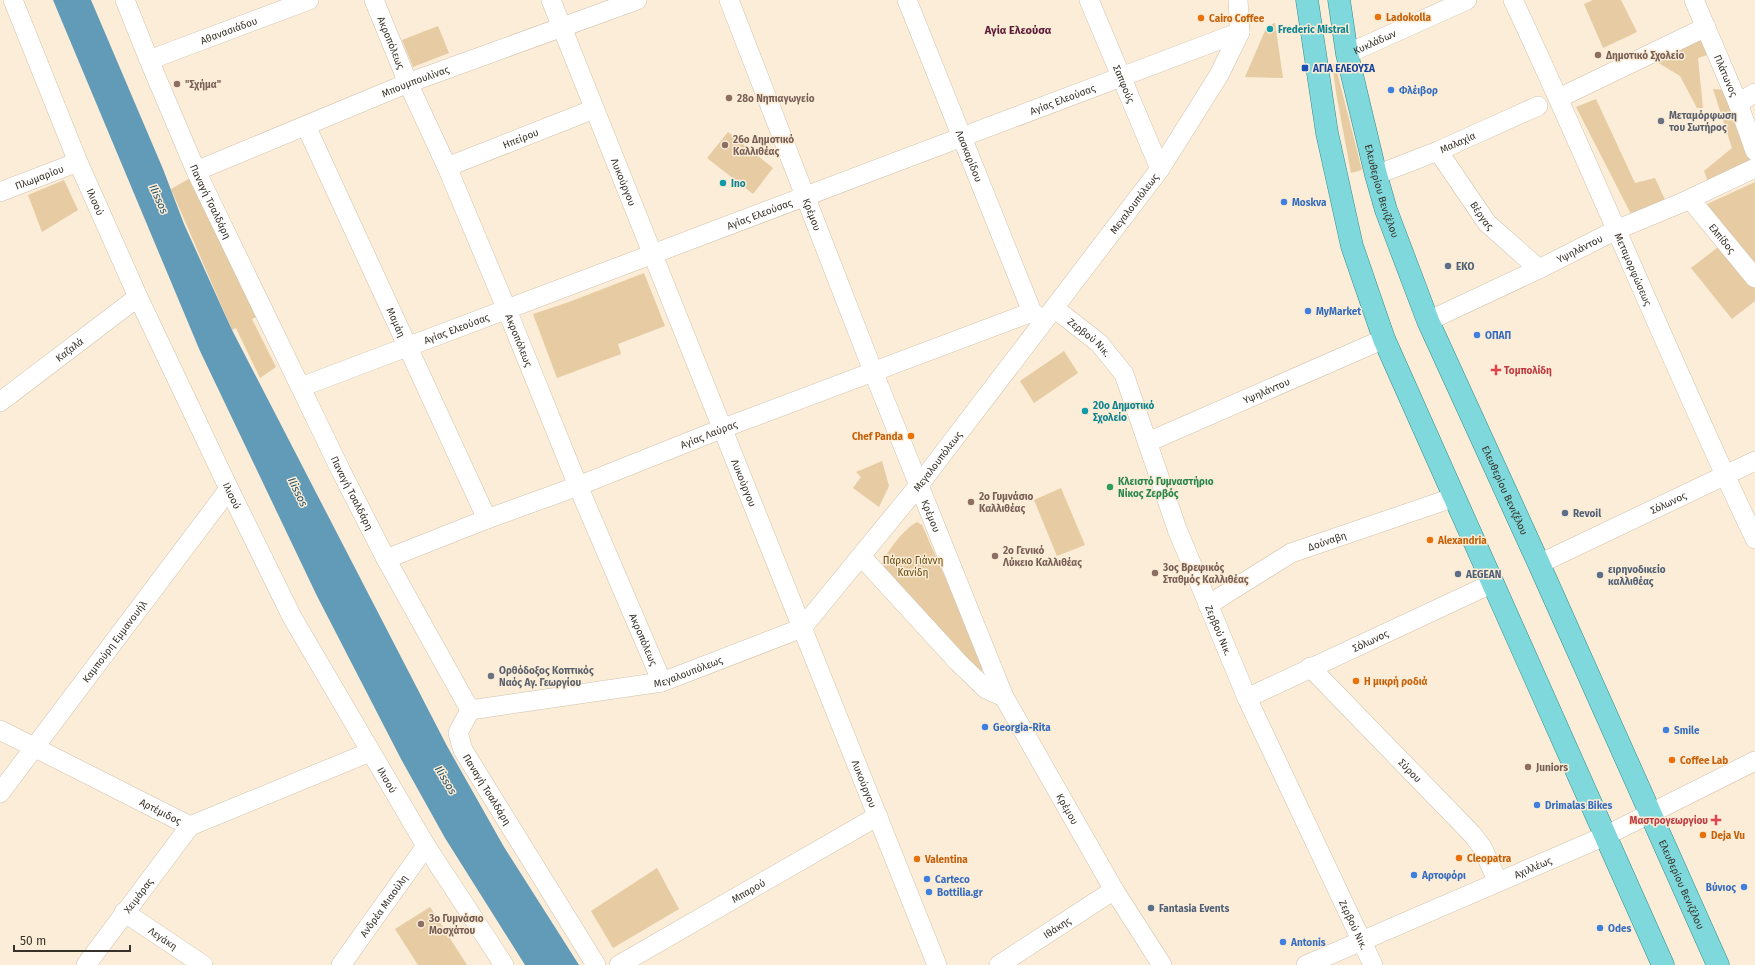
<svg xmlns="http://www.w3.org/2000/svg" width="1755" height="965" font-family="'Fira Sans',sans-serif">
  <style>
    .green { fill: #e6cba3 }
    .water { fill: #629bb8 }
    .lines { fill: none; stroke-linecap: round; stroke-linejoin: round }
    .minor-casing { stroke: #d0c2ae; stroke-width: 20 }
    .major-casing { stroke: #2f8d8d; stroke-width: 23 }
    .minor { stroke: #fff; stroke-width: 19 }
    .major { stroke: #7fd8db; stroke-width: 22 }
    .food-dot { fill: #e8710a; stroke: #fbedd7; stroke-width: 1.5 }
    .culture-dot { fill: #0f9aa8; stroke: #fbedd7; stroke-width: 1.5 }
    .education-dot { fill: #8d6e63; stroke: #fbedd7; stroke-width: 1.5 }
    .transit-dot { fill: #1a4fb4; stroke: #fbedd7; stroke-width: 1.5 }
    .shop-dot { fill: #3f7fe0; stroke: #fbedd7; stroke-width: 1.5 }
    .worship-dot { fill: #6b7280; stroke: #fbedd7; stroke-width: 1.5 }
    .service-dot { fill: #5c6f8a; stroke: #fbedd7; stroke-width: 1.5 }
    .health-dot { fill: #e0444e; stroke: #fbedd7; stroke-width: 1.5 }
    .leisure-dot { fill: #2e9e5b; stroke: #fbedd7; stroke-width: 1.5 }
    .labels { text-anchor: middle; stroke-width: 3; stroke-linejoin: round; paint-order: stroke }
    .food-label { font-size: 10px; font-weight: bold; fill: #c56008; stroke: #fbedd7; text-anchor: start }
    .culture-label { font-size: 10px; font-weight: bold; fill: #0d838f; stroke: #fbedd7; text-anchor: start }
    .street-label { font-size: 10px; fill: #373229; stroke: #fbedd7 }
    .education-label { font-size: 10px; font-weight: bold; fill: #785e54; stroke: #fbedd7; text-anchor: start }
    .transit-label { font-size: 10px; font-weight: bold; fill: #164399; stroke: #fbedd7; text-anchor: start }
    .shop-label { font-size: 10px; font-weight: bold; fill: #366cbe; stroke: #fbedd7; text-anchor: start }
    .worship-label { font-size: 10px; font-weight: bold; fill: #5b616d; stroke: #fbedd7; text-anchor: start }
    .service-label { font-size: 10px; font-weight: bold; fill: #4e5e75; stroke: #fbedd7; text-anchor: start }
    .health-label { font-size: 10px; font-weight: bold; fill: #be3a42; stroke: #fbedd7; text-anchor: start }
    .leisure-label { font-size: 10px; font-weight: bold; fill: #27864d; stroke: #fbedd7; text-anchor: start }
    .park-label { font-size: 10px; fill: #67480b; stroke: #fbedd7 }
    .neighbourhood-label { font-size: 11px; font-weight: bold; fill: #5a1935; stroke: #fbedd7 }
    .water-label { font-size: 11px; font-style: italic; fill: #1f4e64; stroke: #fbedd7 }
  </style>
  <rect width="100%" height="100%" fill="#fbedd7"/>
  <g class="green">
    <path d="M1593,0h28l16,32 -34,16 -19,-44z"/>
    <path d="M1275,23l8,55 -38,-1 22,-51 2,1v4h3v-7z"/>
    <path d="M438,26l11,27 -36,14 -11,-27z"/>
    <path d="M1703,36l7,18 -12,4 5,50h-6l-17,-32 -28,-17z"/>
    <path d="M1335,64l27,106 -11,3 -14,-75 -5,-33z"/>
    <path d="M1713,89l13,1 26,70 -44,22 -4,-11 28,-23z"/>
    <path d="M1596,99l39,84 20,-5 11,24 -35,12 -55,-107z"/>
    <path d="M728,132l45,36 -20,26 -46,-36z"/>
    <path d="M192,177l69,138 -9,4 24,48 -16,11 -24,-50 -4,2 -61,-141z"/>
    <path d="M64,180l14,30 -36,22 -14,-37z"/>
    <path d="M1755,182v88l-50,-65z"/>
    <path d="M1722,244l33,42v15l-23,18 -41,-51z"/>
    <path d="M644,273l21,53 -47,18 3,10 -64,24 -24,-64 36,-12z"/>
    <path d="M1064,351l14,22 -44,30 -14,-22z"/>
    <path d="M882,461l7,25 -10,21 -26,-19 8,-11 -5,-5z"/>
    <path d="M1061,488l24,57 -28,11 -23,-56z"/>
    <path d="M917,522l5,3 61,138 -1,8 -8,-2 -93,-104c6,-14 23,-36 36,-43z"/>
    <path d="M657,868l22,41 -66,39 -22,-37z"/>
    <path d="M430,907l37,58h-49l-23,-36z"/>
  </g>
  <path class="water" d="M53,0h38l72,169 21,55 48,106 215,416 57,101 75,118h-54l-80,-127 -44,-79 -84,-163 -117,-245z"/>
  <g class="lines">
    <defs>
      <g id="minor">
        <path id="s1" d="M13,0l65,162 60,135 91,192 63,128 134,229 78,119"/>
        <path id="s2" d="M125,0l24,60 47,111 145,300 45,88 84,151"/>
        <path id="s3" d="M374,0l34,83 39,84 60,143 71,176 84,196"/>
        <path id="s4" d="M551,0l386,965"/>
        <path id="s5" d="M729,0l144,371 131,326 110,193 48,75"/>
        <path id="s6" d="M907,0l125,312 10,8"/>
        <path id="s7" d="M1089,0l71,169"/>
        <path id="s8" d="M1513,0c84,178 157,361 242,539"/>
        <path id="s9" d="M1694,0l44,103 17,48"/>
        <path id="s10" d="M1347,54l120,-54"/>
        <path id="s11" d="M149,60l160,-60"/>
        <path d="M1559,98l147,-71"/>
        <path d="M1738,103l17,-10"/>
        <path id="s12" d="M306,126l181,393"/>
        <path id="s13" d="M1438,151l49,72 52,46"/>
        <path id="s14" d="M447,167l147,-58"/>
        <path id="s15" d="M196,171l212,-88 229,-83"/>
        <path id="s16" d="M1376,175l62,-24 100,-45"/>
        <path id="s17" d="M0,192l78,-30"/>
        <path id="s18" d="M1690,199l65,79"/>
        <path id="s19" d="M1054,308l45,35 25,31 53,155 70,169 126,267"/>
        <path id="s20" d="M1428,321l111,-52 77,-39 65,-27 74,-35"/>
        <path id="s21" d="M301,387l939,-355"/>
        <path id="s22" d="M0,402l138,-105"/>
        <path id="s23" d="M1148,442l236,-103"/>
        <path d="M861,556l97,106 28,27 18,8"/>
        <path id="s24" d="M386,559l101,-40 91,-33 143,-57 311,-117"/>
        <path id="s25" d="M1539,564l216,-103"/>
        <path id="s26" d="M1208,605l83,-52 164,-56"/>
        <path id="s27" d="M1310,667l162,167 10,13 16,35"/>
        <path id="s28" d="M1247,698l246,-115"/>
        <path id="s29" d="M470,710l192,-28 140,-54 117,-143 241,-316 59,-94 21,-43 -2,-32"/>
        <path id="s30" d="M470,710l-12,23 5,17 133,215"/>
        <path id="s31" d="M0,730l190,96 180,-74"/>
        <path id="s32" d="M0,793l229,-304"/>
        <path id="s33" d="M124,912l79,53"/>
        <path id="s34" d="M86,965l104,-139"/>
        <path id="s35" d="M341,965l85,-119"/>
        <path id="s36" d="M619,965l259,-149"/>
        <path id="s37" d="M999,965l115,-75"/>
        <path id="s38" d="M1306,965l299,-129 150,-75"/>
      </g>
      <g id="major">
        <path d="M1307,0l20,133 25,113 32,93 279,626"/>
        <path id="s39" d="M1339,0l8,54 29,121 10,35 42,111 111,243 179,401"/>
      </g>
    </defs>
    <use href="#minor" class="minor-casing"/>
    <use href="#major" class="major-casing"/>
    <use href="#minor" class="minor"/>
    <use href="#major" class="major"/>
  </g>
  <g class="food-dot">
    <circle cx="1378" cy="17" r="4"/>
    <circle cx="1201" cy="18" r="4"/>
    <circle cx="911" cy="436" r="4"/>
    <circle cx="1430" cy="540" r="4"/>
    <circle cx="1356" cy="681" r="4"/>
    <circle cx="1672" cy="760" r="4"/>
    <circle cx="1703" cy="835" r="4"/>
    <circle cx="1459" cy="858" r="4"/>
    <circle cx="917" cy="859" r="4"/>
  </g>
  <g class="culture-dot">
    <circle cx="1270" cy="29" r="4"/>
    <circle cx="723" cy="183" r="4"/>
    <circle cx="1085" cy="411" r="4"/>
  </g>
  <g class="education-dot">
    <circle cx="1598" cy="55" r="4"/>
    <circle cx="177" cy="84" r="4"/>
    <circle cx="729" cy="98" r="4"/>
    <circle cx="725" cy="145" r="4"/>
    <circle cx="971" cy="502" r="4"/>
    <circle cx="995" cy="556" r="4"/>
    <circle cx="1155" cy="573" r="4"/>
    <circle cx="1528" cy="767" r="4"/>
    <circle cx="421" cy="924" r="4"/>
  </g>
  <rect class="transit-dot" x="1301" y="64" width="8" height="8" rx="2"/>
  <g class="shop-dot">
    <circle cx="1391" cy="90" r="4"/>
    <circle cx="1284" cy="202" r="4"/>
    <circle cx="1308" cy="311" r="4"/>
    <circle cx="1477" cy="335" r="4"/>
    <circle cx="985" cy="727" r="4"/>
    <circle cx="1666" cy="730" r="4"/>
    <circle cx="1537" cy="805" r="4"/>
    <circle cx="1414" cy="875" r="4"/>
    <circle cx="927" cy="879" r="4"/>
    <circle cx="1744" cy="887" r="4"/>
    <circle cx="929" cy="892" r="4"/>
    <circle cx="1600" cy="928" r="4"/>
    <circle cx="1283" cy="942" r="4"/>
  </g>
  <g class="worship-dot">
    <circle cx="1661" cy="121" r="4"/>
    <circle cx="491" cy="676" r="4"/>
  </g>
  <g class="service-dot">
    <circle cx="1448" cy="266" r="4"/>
    <circle cx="1565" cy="513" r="4"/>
    <circle cx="1458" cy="574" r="4"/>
    <circle cx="1600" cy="575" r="4"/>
    <circle cx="1151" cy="908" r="4"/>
  </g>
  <g class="health-dot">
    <path d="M1494 364h4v4h4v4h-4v4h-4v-4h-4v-4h4z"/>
    <path d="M1714 814h4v4h4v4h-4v4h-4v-4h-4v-4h4z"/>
  </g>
  <circle class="leisure-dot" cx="1110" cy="487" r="4"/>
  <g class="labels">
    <g class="food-label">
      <text x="1386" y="21">Ladokolla</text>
      <text x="1209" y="22">Cairo Coffee</text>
      <text x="903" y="440" text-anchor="end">Chef Panda</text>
      <text x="1438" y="544">Alexandria</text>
      <text x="1364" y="685">Η μικρή ροδιά</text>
      <text x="1680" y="764">Coffee Lab</text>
      <text x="1711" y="839">Deja Vu</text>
      <text x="1467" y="862">Cleopatra</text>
      <text x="925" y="863">Valentina</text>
    </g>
    <g class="culture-label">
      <text x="1278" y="33">Frederic Mistral</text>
      <text x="731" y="187">Ino</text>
      <text x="1093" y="409">20ο Δημοτικό<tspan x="1093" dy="12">Σχολείο</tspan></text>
    </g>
    <g class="street-label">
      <text dy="4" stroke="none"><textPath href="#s11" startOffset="85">Αθανασιάδου</textPath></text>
      <text dy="4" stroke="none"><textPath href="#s10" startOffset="30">Κυκλάδων</textPath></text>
      <text dy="4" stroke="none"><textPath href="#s3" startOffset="46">Ακροπόλεως</textPath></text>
      <text dy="4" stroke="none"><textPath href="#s9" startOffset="82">Πλάτωνος</textPath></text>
      <text dy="4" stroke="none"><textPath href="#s15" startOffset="237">Μπουμπουλίνας</textPath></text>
      <text dy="4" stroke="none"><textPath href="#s7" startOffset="91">Σαπφούς</textPath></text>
      <text dy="4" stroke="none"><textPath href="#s21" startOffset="814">Αγίας Ελεούσας</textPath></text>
      <text dy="4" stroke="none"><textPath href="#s14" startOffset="79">Ηπείρου</textPath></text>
      <text dy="4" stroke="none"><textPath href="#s16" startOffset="88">Μαλαχία</textPath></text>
      <text dy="4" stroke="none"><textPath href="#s6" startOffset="168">Λασκαρίδου</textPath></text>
      <text dy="4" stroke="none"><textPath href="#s17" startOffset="42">Πλωμαρίου</textPath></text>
      <text dy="4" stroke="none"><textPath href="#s4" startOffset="196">Λυκούργου</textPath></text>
      <text dy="4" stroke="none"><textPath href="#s39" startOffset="196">Ελευθερίου Βενιζέλου</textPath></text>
      <text dy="4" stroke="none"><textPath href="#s2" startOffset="219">Παναγή Τσαλδάρη</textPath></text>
      <text dy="4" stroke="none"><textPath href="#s1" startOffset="218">Ιλισού</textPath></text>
      <text dy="4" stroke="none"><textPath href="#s29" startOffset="883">Μεγαλουπόλεως</textPath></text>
      <text dy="4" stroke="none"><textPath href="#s21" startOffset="490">Αγίας Ελεούσας</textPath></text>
      <text dy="4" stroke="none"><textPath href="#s5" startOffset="230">Κρέμου</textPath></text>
      <text dy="4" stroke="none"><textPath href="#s13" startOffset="78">Βέργας</textPath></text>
      <text dy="4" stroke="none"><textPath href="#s18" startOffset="51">Ελπίδος</textPath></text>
      <text dy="4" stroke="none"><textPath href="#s20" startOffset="168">Υψηλάντου</textPath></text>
      <text dy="4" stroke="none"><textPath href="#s8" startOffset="295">Μεταμορφώσεως</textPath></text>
      <text dy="4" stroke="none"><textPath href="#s12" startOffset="216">Μαμάη</textPath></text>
      <text dy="4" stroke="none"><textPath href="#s21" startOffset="166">Αγίας Ελεούσας</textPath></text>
      <text dy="4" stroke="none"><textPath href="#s19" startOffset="46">Ζερβού Νικ.</textPath></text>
      <text dy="4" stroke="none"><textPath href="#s3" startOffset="370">Ακροπόλεως</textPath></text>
      <text dy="4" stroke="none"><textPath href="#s22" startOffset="87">Καζαλά</textPath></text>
      <text dy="4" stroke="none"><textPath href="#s23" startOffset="129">Υψηλάντου</textPath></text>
      <text dy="4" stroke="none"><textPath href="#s24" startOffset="346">Αγίας Λαύρας</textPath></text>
      <text dy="4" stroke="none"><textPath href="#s29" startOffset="559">Μεγαλουπόλεως</textPath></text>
      <text dy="4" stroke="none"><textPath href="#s4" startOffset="520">Λυκούργου</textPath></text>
      <text dy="4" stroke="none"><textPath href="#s39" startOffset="520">Ελευθερίου Βενιζέλου</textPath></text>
      <text dy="4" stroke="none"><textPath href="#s2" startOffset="543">Παναγή Τσαλδάρη</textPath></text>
      <text dy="4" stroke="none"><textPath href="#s1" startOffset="542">Ιλισού</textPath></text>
      <text dy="4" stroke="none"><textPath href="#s25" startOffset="143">Σόλωνος</textPath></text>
      <text dy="4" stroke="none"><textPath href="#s5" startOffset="554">Κρέμου</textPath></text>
      <text dy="4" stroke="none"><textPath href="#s26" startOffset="136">Δούναβη</textPath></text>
      <text dy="4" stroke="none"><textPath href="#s19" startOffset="370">Ζερβού Νικ.</textPath></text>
      <text dy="4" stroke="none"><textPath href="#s3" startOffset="694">Ακροπόλεως</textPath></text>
      <text dy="4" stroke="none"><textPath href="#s28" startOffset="136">Σόλωνος</textPath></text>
      <text dy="4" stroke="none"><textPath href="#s32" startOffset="190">Καμπούρη Εμμανουήλ</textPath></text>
      <text dy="4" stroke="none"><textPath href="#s29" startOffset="222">Μεγαλουπόλεως</textPath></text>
      <text dy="4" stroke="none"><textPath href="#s27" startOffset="144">Σύρου</textPath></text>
      <text dy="4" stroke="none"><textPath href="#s1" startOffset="866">Ιλισού</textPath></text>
      <text dy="4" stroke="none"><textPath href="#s4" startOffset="844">Λυκούργου</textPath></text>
      <text dy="4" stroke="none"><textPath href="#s30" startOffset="90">Παναγή Τσαλδάρη</textPath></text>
      <text dy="4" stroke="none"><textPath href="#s5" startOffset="878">Κρέμου</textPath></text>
      <text dy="4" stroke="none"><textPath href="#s31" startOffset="180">Αρτέμιδος</textPath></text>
      <text dy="4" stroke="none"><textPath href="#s38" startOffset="247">Αχιλλέως</textPath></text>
      <text dy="4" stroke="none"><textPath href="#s39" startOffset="952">Ελευθερίου Βενιζέλου</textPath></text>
      <text dy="4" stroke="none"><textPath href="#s36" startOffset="149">Μπαρού</textPath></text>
      <text dy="4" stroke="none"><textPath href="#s34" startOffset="87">Χειμάρας</textPath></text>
      <text dy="4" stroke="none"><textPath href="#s35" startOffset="73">Ανδρέα Μιαούλη</textPath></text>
      <text dy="4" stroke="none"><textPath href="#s19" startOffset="694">Ζερβού Νικ.</textPath></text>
      <text dy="4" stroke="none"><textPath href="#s37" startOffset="69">Ιθάκης</textPath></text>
      <text dy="4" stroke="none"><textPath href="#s33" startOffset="47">Λεγάκη</textPath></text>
    </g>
    <g class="education-label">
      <text x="1606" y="59">Δημοτικό Σχολείο</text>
      <text x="185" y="88">"Σχήμα"</text>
      <text x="737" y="102">28ο Νηπιαγωγείο</text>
      <text x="733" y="143">26ο Δημοτικό<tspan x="733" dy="12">Καλλιθέας</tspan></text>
      <text x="979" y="500">2ο Γυμνάσιο<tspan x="979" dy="12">Καλλιθέας</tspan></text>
      <text x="1003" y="554">2ο Γενικό<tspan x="1003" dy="12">Λύκειο Καλλιθέας</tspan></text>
      <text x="1163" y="571">3ος Βρεφικός<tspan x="1163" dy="12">Σταθμός Καλλιθέας</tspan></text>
      <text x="1536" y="771">Juniors</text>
      <text x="429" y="922">3o Γυμνάσιο<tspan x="429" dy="12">Μοσχάτου</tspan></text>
    </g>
    <g class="transit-label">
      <text x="1313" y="72">ΑΓΙΑ ΕΛΕΟΥΣΑ</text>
    </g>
    <g class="shop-label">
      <text x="1399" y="94">Φλέιβορ</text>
      <text x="1292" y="206">Moskva</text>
      <text x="1316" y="315">MyMarket</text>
      <text x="1485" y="339">ΟΠΑΠ</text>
      <text x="993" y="731">Georgia-Rita</text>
      <text x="1674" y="734">Smile</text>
      <text x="1545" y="809">Drimalas Bikes</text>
      <text x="1422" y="879">Αρτοφόρι</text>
      <text x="935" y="883">Carteco</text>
      <text x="1736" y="891" text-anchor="end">Βύνιος</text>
      <text x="937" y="896">Bottilia.gr</text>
      <text x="1608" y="932">Odes</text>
      <text x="1291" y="946">Antonis</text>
    </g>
    <g class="worship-label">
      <text x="1669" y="119">Μεταμόρφωση<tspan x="1669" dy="12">του Σωτήρος</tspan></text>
      <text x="499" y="674">Ορθόδοξος Κοπτικός<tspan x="499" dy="12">Ναός Αγ. Γεωργίου</tspan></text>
    </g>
    <g class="service-label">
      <text x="1456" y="270">EKO</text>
      <text x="1573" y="517">Revoil</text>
      <text x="1608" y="573">ειρηνοδικείο<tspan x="1608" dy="12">καλλιθέας</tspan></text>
      <text x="1466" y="578">AEGEAN</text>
      <text x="1159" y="912">Fantasia Events</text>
    </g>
    <g class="health-label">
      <text x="1504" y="374">Τομπολίδη</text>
      <text x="1708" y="824" text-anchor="end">Μαστρογεωργίου</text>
    </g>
    <g class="leisure-label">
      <text x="1118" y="485">Κλειστό Γυμναστήριο<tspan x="1118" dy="12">Νίκος Ζερβός</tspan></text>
    </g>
    <g class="park-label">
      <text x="913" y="564">Πάρκο Γιάννη<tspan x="913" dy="12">Κανίδη</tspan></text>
    </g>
    <g class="neighbourhood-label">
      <text x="1018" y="34">Αγία Ελεούσα</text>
    </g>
    <g class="water-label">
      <text transform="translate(159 199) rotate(66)" y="4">Ilissos</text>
      <text transform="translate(298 492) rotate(64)" y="4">Ilissos</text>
      <text transform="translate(446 780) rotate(59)" y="4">Ilissos</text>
    </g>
  </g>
  <path d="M14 945v6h116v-6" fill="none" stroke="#373229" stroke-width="2"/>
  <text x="20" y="945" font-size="12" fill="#373229" stroke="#fbedd7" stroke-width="3" paint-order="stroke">50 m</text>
</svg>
